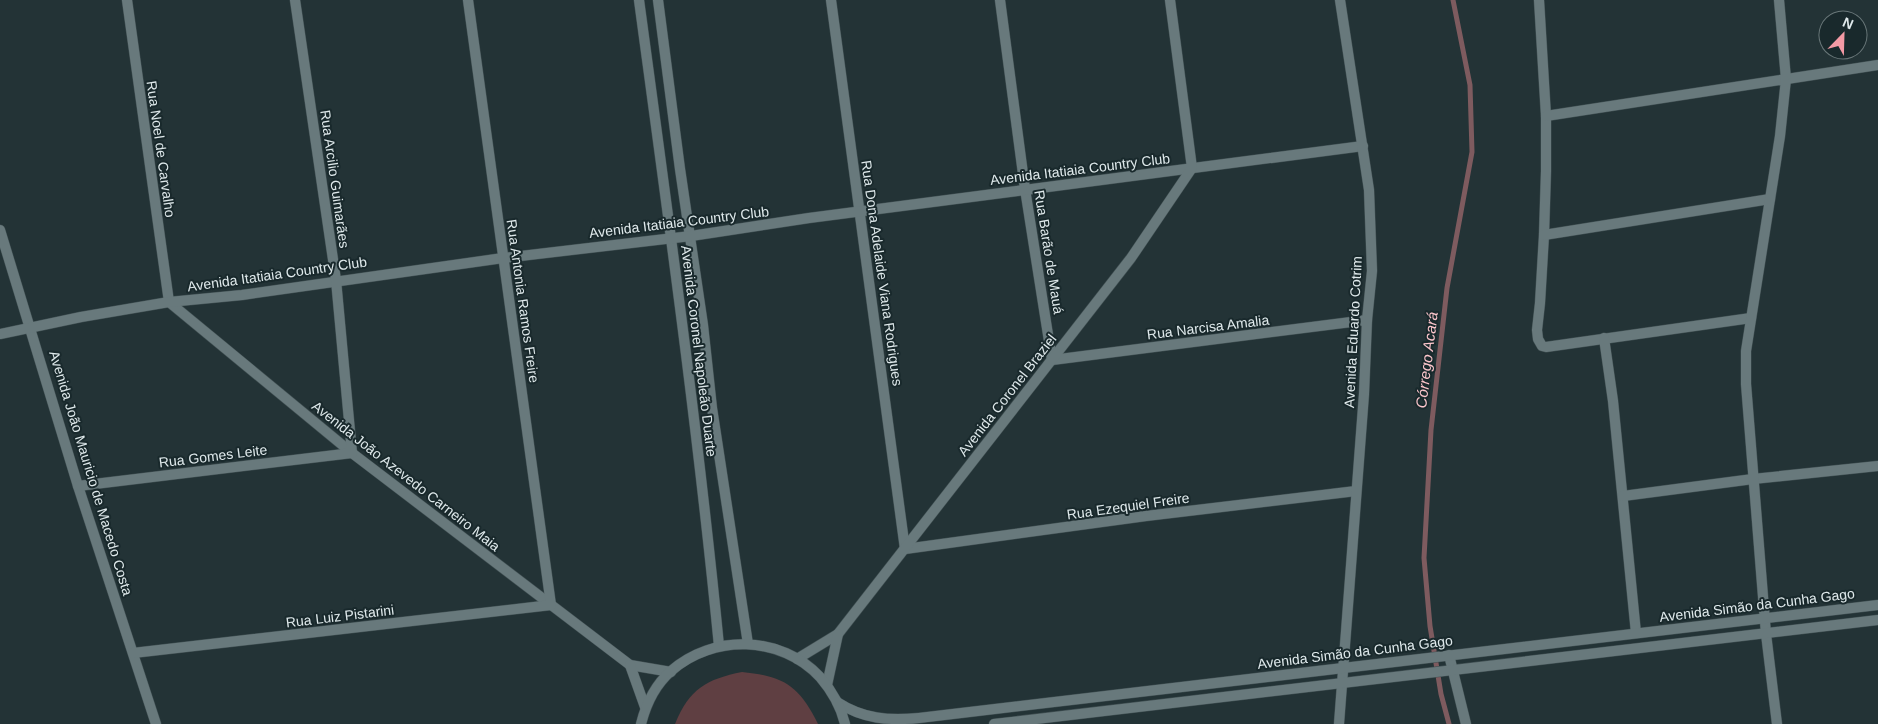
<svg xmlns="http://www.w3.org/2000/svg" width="1878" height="724" font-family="Arial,sans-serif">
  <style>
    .green { fill: #5f3f42 }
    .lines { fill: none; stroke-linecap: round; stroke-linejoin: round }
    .stream { stroke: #7e5b5f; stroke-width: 5 }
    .minor-casing { stroke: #415053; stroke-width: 11 }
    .tertiary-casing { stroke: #415053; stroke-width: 11 }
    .minor { stroke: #68797c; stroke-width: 10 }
    .tertiary { stroke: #68797c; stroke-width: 10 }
    .labels { text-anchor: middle; stroke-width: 4; stroke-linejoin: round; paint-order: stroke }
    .street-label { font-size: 14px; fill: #dfe9eb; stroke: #19292c }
    .water-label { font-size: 15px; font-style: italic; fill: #fcc6cc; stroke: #19292c }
  </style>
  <rect width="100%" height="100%" fill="#233336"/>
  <path class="green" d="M742,672c42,4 57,14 76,52h-143c14,-35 32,-45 67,-52z"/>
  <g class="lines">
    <path class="stream" d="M1449,724l-8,-30 -11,-68 -6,-68 7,-128 16,-142 25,-136 -2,-67 -17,-85"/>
    <defs>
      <g id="minor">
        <path d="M127,0l42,302 183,151 278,212 41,7"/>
        <path d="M639,0c29,215 59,430 80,646"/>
        <path d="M658,0l22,169 23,156 9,83 36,236"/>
        <path d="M831,0l74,549 241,-33 210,-25"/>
        <path d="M1000,0l25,189 27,171 315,-40"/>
        <path d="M1539,0l7,116v55l-2,64 -4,68 -3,27 1,9 4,7 4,1 205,-29"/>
        <path d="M1546,116l332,-51"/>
        <path d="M0,230l78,256 78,238"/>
        <path d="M1544,235l226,-36"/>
        <path d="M0,334l81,-17 88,-15 73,-7 261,-37 188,-22 118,-18 554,-72"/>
        <path d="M1604,338l9,63 23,232"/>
        <path d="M78,486l274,-33 -16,-173 -41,-280"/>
        <path d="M1623,496l130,-17 125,-13"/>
        <path d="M133,653l418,-48 -83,-605"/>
        <path d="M1449,655l17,69"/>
        <path d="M797,659l41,-25 293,-376 61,-90 -22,-168"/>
        <path d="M630,665l15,42"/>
        <path d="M827,685l11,-51"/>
        <path d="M1339,724l25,-330 3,-74 5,-49 -3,-81 -29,-190"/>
        <path d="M1777,724l-11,-90 -20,-250v-33l34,-215 6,-57 -7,-79"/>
      </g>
      <g id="tertiary">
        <path d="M837,702c26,17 52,19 82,16l959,-113"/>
        <path d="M641,724c5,-20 14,-39 30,-53 42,-37 110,-36 149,6 12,14 21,30 25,47"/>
        <path d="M994,724l884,-104"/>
      </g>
    </defs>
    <use href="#minor" class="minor-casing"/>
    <use href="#tertiary" class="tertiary-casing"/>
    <use href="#minor" class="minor"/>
    <use href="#tertiary" class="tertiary"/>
  </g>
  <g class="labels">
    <g class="street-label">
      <text transform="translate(161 149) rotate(82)" y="5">Rua Noel de Carvalho</text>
      <text transform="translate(1080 169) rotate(-7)" y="5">Avenida Itatiaia Country Club</text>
      <text transform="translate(335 179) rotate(82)" y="5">Rua Arcilio Guimarães</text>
      <text transform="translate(679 222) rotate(-7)" y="5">Avenida Itatiaia Country Club</text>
      <text transform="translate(1049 252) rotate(81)" y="5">Rua Barão de Mauá</text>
      <text transform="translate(882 273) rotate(82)" y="5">Rua Dona Adelaide Viana Rodrigues</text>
      <text transform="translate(277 274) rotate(-8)" y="5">Avenida Itatiaia Country Club</text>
      <text transform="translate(523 301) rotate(82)" y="5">Rua Antonia Ramos Freire</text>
      <text transform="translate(1208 327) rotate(-7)" y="5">Rua Narcisa Amalia</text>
      <text transform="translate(1353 332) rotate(-87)" y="5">Avenida Eduardo Cotrim</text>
      <text transform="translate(699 351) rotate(83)" y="5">Avenida Coronel Napoleão Duarte</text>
      <text transform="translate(1007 395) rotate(-52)" y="5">Avenida Coronel Braziel</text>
      <text transform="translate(213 456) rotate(-7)" y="5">Rua Gomes Leite</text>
      <text transform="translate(91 473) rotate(73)" y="5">Avenida João Mauricio de Macedo Costa</text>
      <text transform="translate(406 476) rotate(38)" y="5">Avenida João Azevedo Carneiro Maia</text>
      <text transform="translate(1128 506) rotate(-8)" y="5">Rua Ezequiel Freire</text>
      <text transform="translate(1757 605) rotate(-7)" y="5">Avenida Simão da Cunha Gago</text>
      <text transform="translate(340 616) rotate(-7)" y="5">Rua Luiz Pistarini</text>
      <text transform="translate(1355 652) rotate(-7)" y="5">Avenida Simão da Cunha Gago</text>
    </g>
    <g class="water-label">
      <text transform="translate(1427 360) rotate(-83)" y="5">Córrego Acará</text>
    </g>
  </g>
  <g transform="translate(1843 35) rotate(23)"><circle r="24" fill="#19292c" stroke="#687678"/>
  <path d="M0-4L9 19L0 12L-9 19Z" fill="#f49aa5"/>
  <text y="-8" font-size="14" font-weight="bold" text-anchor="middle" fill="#dfe9eb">N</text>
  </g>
</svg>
